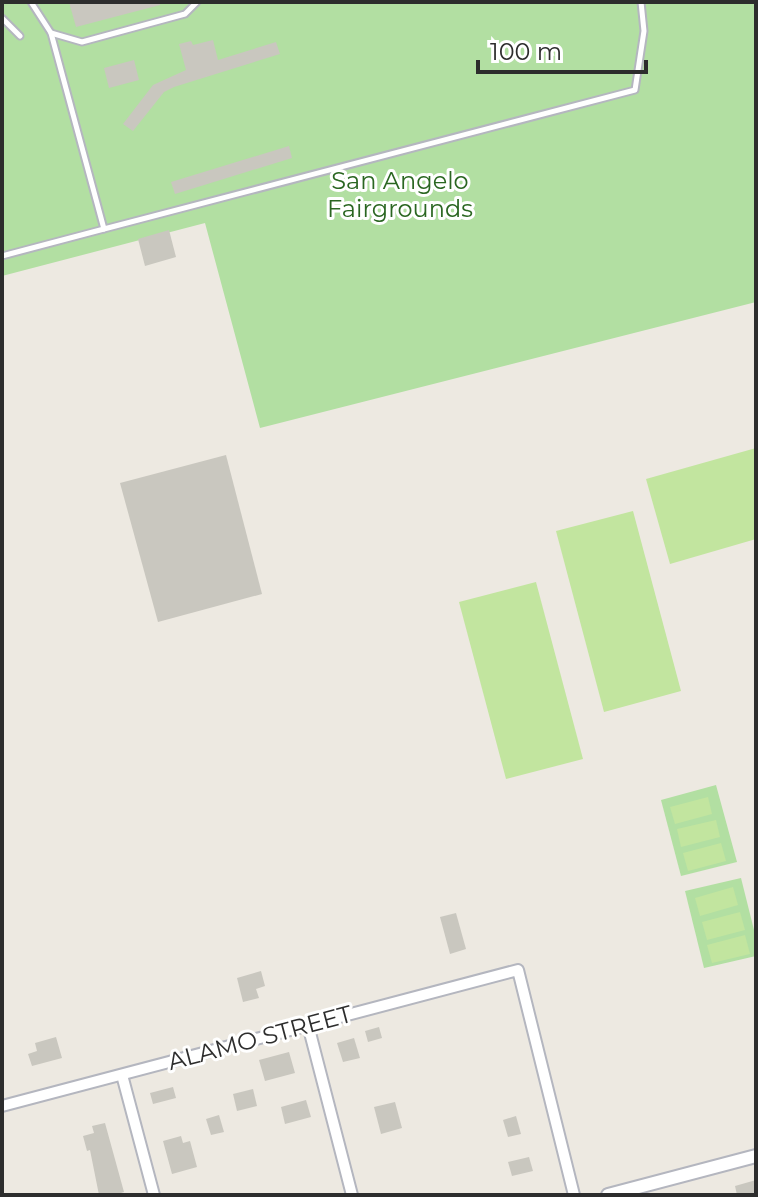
<svg xmlns="http://www.w3.org/2000/svg" width="758" height="1197" font-family="Montserrat,sans-serif">
  <style>
    .green { fill: #b2dfa2 }
    .pitch { fill: #c2e59f }
    .building { fill: #c9c7bf }
    .lines { fill: none; stroke-linecap: round; stroke-linejoin: round }
    .service-casing { stroke: #b4b6bf; stroke-width: 9 }
    .minor-casing { stroke: #b4b6bf; stroke-width: 14 }
    .tertiary-casing { stroke: #b4b6bf; stroke-width: 16 }
    .service { stroke: #fff; stroke-width: 5 }
    .minor { stroke: #fff; stroke-width: 10 }
    .tertiary { stroke: #fff; stroke-width: 12 }
    .labels { text-anchor: middle; stroke-width: 6; stroke-linejoin: round; paint-order: stroke }
    .park-label { font-size: 24px; fill: #2a6621; stroke: #fff }
    .street-label { font-size: 24px; fill: #2d2d2d; stroke: #fff }
  </style>
  <rect width="100%" height="100%" fill="#ede9e1"/>
  <g class="green">
    <path d="M2,2h754v300l-496,126 -55,-205 -203,53z"/>
    <path d="M716,785l21,77 -56,14 -20,-76z"/>
    <path d="M741,878l15,60v18l-52,12 -19,-77z"/>
  </g>
  <g class="pitch">
    <path d="M756,448v91l-86,25 -24,-85z"/>
    <path d="M633,511l48,180 -77,21 -48,-181z"/>
    <path d="M536,582l47,177 -77,20 -47,-177z"/>
    <path d="M708,797l4,17 -37,10 -5,-17z"/>
    <path d="M716,820l4,17 -39,10 -4,-18z"/>
    <path d="M721,843l5,18 -38,10 -5,-18z"/>
    <path d="M733,887l5,18 -38,11 -5,-18z"/>
    <path d="M740,912l5,18 -38,10 -5,-18z"/>
    <path d="M745,935l5,19 -38,9 -5,-18z"/>
  </g>
  <g class="building">
    <path d="M69,2h91v3l-84,22z"/>
    <path d="M213,40l5,20 58,-18 4,12 -106,33 -10,5 -31,39 -10,-7 30,-39 33,-15 -7,-26 12,-3 2,4z"/>
    <path d="M134,60l5,20 -30,8 -5,-20z"/>
    <path d="M289,146l3,12 -117,36 -4,-12z"/>
    <path d="M169,230l7,27 -31,9 -7,-27z"/>
    <path d="M226,455l36,139 -104,28 -38,-139z"/>
    <path d="M456,913l10,36 -16,5 -10,-37z"/>
    <path d="M261,971l4,15 -9,3 3,9 -16,4 -6,-24z"/>
    <path d="M379,1027l3,11 -14,4 -3,-11z"/>
    <path d="M56,1037l6,21 -30,8 -4,-12 9,-3 -2,-8z"/>
    <path d="M354,1038l6,20 -17,4 -6,-19z"/>
    <path d="M289,1052l6,21 -30,8 -6,-21z"/>
    <path d="M173,1087l3,11 -23,6 -3,-11z"/>
    <path d="M253,1089l4,17 -20,5 -4,-17z"/>
    <path d="M306,1100l5,17 -26,7 -4,-17z"/>
    <path d="M395,1102l7,26 -21,6 -7,-27z"/>
    <path d="M219,1115l5,17 -13,3 -5,-16z"/>
    <path d="M516,1116l5,18 -13,3 -5,-17z"/>
    <path d="M105,1123l19,69 -9,3h-16l-9,-45 -3,1 -4,-15 11,-3 -2,-7z"/>
    <path d="M181,1136l2,7 7,-2 7,26 -25,7 -9,-33z"/>
    <path d="M529,1157l4,14 -21,5 -4,-14z"/>
    <path d="M756,1180v15h-19l-2,-9z"/>
  </g>
  <g class="lines">
    <defs>
      <g id="service">
        <path d="M31,2l20,31 53,196 531,-139 9,-59 -3,-29"/>
        <path d="M2,18l18,18"/>
        <path d="M51,33l31,9 103,-28 12,-12"/>
        <path d="M2,256l102,-27"/>
      </g>
      <g id="minor">
        <path d="M308,1025l44,170"/>
        <path d="M122,1075l32,120"/>
        <path d="M2,1106l516,-136 56,225"/>
      </g>
      <path id="tertiary" d="M608,1195l148,-39"/>
    </defs>
    <use href="#service" class="service-casing"/>
    <use href="#minor" class="minor-casing"/>
    <use href="#tertiary" class="tertiary-casing"/>
    <use href="#service" class="service"/>
    <use href="#minor" class="minor"/>
    <use href="#tertiary" class="tertiary"/>
  </g>
  <g class="labels">
    <g class="park-label">
      <text x="400" y="189">San Angelo<tspan x="400" dy="28">Fairgrounds</tspan></text>
    </g>
    <g class="street-label">
      <text transform="translate(260 1038) rotate(-15)" y="8">ALAMO STREET</text>
    </g>
  </g>
  <rect width="758" height="1197" fill="none" stroke="#2d2d2d" stroke-width="8"/>
  <path d="M478 60v12h168v-12" fill="none" stroke="#2d2d2d" stroke-width="4"/>
  <text x="490" y="60" font-size="24" fill="#2d2d2d" stroke="#ffffff" stroke-width="6" paint-order="stroke">100 m</text>
</svg>
